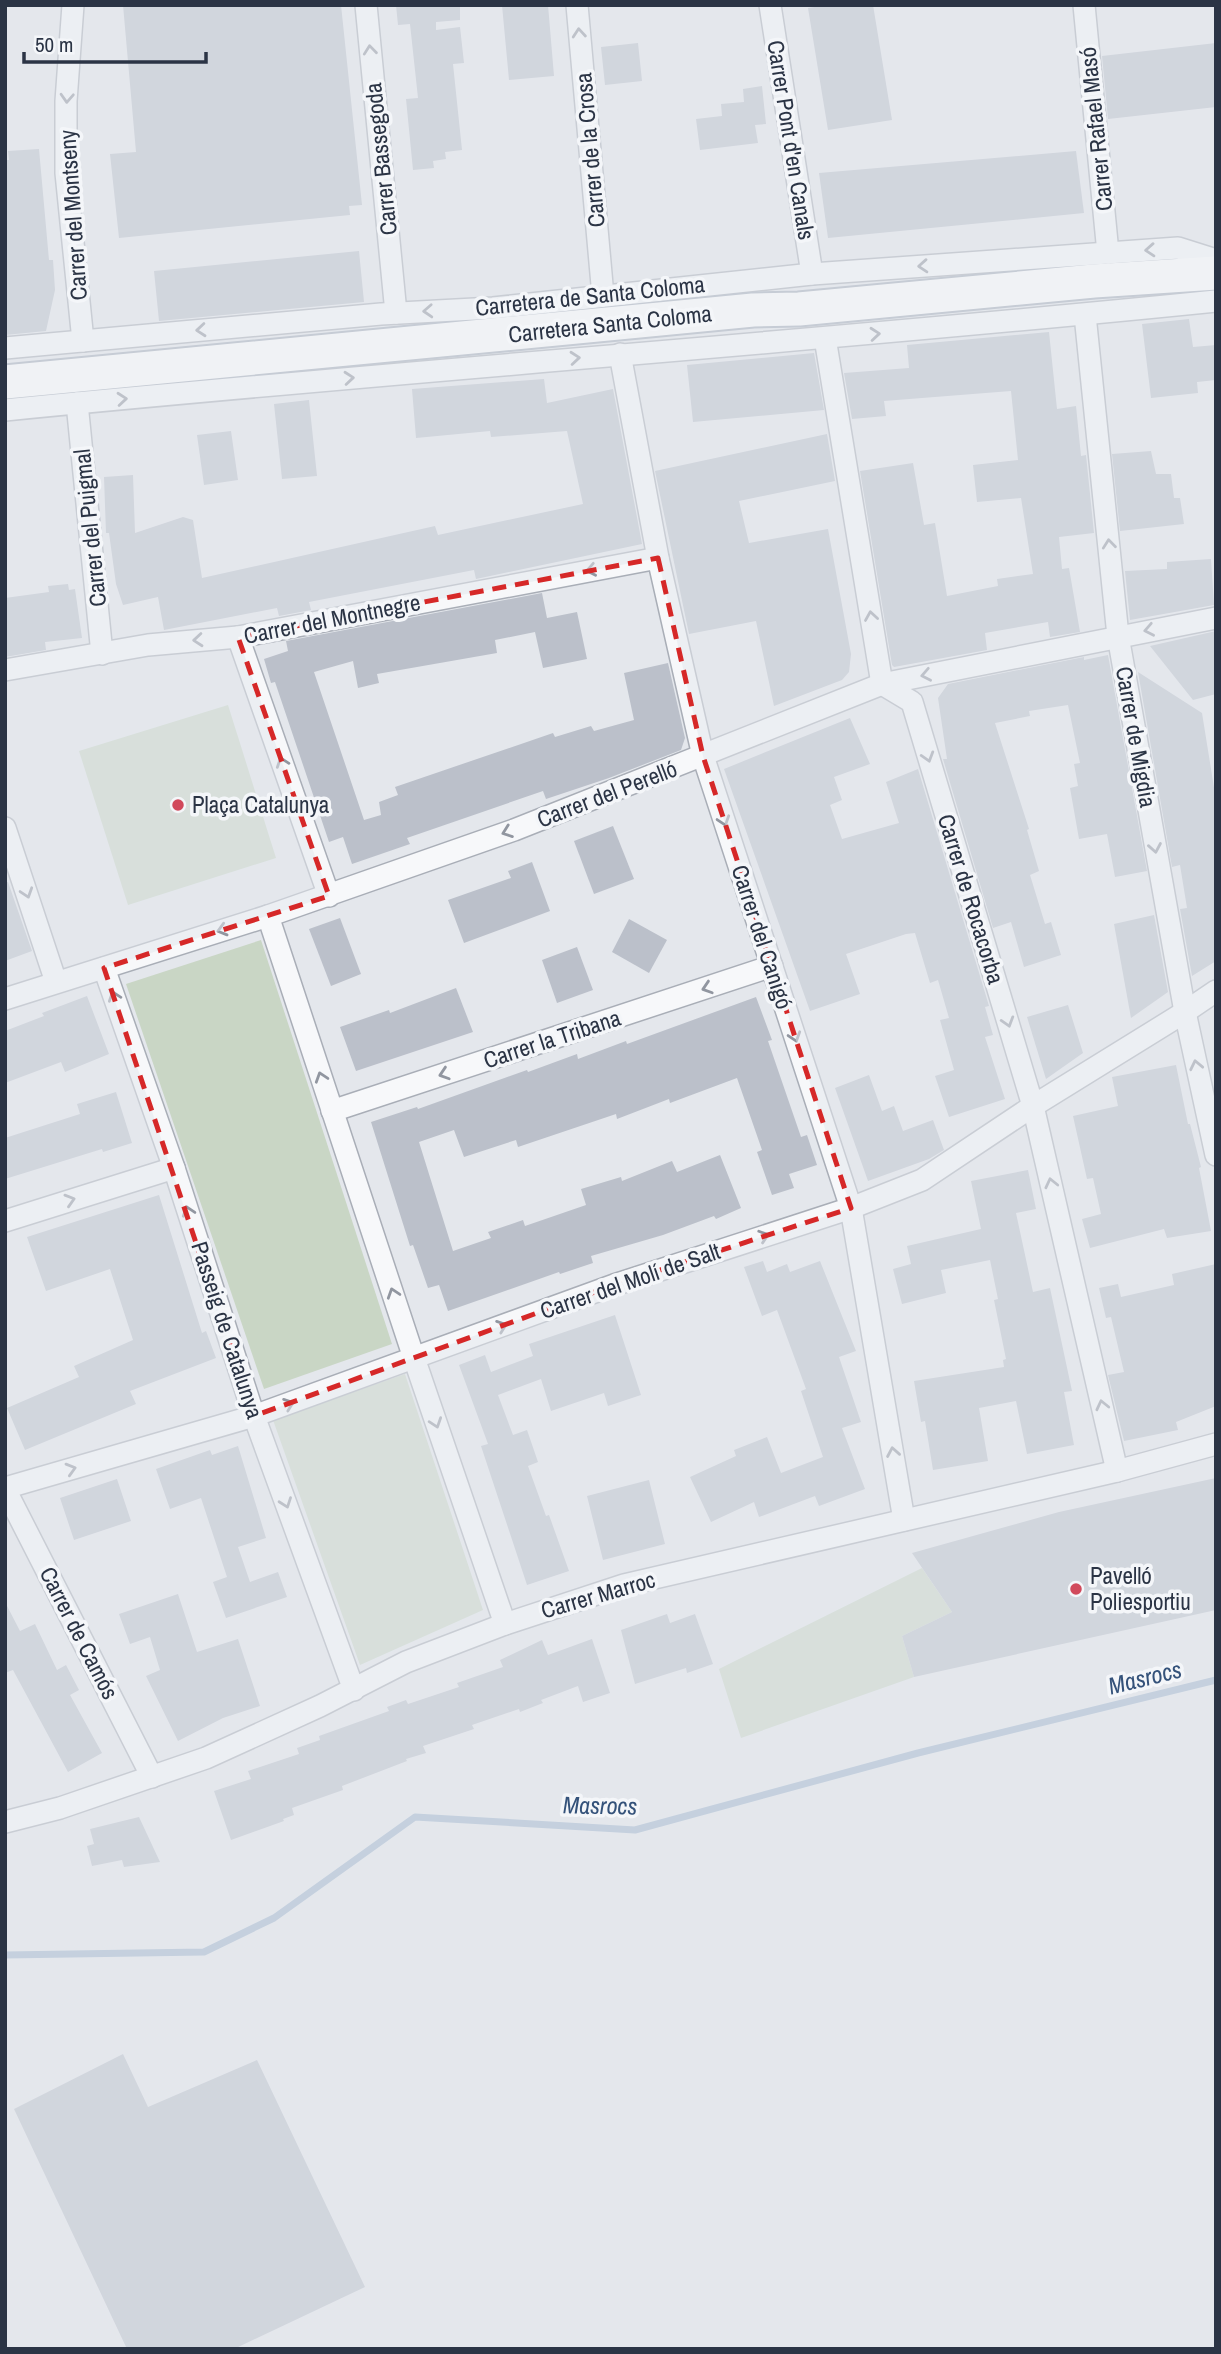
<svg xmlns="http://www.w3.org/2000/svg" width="1221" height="2354" font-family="'Archivo Narrow',sans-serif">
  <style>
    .green { fill: #c9d6c5 }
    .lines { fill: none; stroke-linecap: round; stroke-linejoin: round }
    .stream { stroke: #9fb4cc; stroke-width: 7 }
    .building { fill: #bbc0ca }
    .street-casing { stroke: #a9aeb7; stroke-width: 24 }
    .primary-casing { stroke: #a3abb8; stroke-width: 37 }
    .street { stroke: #f7f8fa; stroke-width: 21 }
    .primary { stroke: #fff; stroke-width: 33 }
    .oneway { stroke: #9196a0 }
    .marked { fill: none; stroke: #d62828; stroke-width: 5; stroke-dasharray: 14 9; stroke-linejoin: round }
    .poi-dot { fill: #d1495b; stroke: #f4f6f9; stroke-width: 2.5 }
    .labels { text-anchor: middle; stroke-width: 7; stroke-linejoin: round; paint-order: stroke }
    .street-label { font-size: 23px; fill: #2b3445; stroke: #f4f6f9 }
    .poi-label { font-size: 23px; fill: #2b3445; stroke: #f4f6f9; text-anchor: start }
    .water-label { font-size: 24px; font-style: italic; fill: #34527a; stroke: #f4f6f9 }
  </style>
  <rect width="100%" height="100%" fill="#e4e7ec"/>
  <g class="green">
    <path d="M228,705l48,153 -148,47 -49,-154z"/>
    <path d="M261,940l131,404 -128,45 -138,-405z"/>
    <path d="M405,1374l78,236 -123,55 -87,-245z"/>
    <path d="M922,1568l30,44 -50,24 12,41 -173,61 -22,-69z"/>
  </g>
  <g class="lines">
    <path class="stream" d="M5,1955l199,-3 70,-34 141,-101 220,13 283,-77 298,-73"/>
  </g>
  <g class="building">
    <path d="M123,5h218l21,200 -13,1 1,9 -231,23 -9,-84 26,-2z"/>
    <path d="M396,5h64v15l-24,2v8l24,-3 4,36 -11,1 9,86 -17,2 1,7 -13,2 1,7 -21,2 -7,-71 12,-1 -8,-74 -12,1z"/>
    <path d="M502,5h46l6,71 -45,4z"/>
    <path d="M827,5h46l19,115 -64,10 -20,-122z"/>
    <path d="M638,43l4,38 -37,4 -4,-38z"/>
    <path d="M1216,43v64l-108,12 -6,-63z"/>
    <path d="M762,86l4,38 -11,1 3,18 -58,7 -4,-31 26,-3 -1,-12 23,-2 -1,-13z"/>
    <path d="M39,149l10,111h4l2,30 -9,41 -41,4v-175h4l-1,-9z"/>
    <path d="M1076,151l8,62 -256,25 -9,-65z"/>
    <path d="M359,251l5,51 -205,19 -5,-50z"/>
    <path d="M1189,319l4,28 23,-2v35l-19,2 1,11 -47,5 -9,-74z"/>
    <path d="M1049,332l8,77 19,-3 5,50 5,-1 8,78 -35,4 3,32 7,-1 11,64 -30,5 -2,-15 -63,11 2,17 -93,17 -2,-2 -32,-194 53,-8 11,62 11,-2 12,73 51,-10 -1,-7 36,-5 -12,-76 -44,4 -4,-37 45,-5 -7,-69 -127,10 2,15 -34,3 -8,-46 65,-5 -2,-23z"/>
    <path d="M814,353l10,57 -131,12 -6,-57z"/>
    <path d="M544,379l3,24 66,-14 29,155 -166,35 -2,-9 -165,32 2,8 -32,6 -2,-8 -113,22 -6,-33 -35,8 -7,-21 -7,-51h-3l-2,-56 29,-2 2,58 48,-16 10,3 9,58 233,-52 3,9 145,-31 -16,-73 -76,6 -1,-6 -74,7 -4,-49z"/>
    <path d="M309,400l8,76 -35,3 -8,-75z"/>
    <path d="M231,431l7,49 -34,5 -7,-50z"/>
    <path d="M827,434l8,47 -96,20 10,42 79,-14 23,125 -2,18 -7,8 -68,26 -18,-85 -67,13 -34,-163z"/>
    <path d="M1151,451l5,23h15l3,24h6l4,26 -64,7 -8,-77z"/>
    <path d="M1211,559l3,46 -84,15 -5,-49 42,-2v-7z"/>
    <path d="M68,584l1,6 6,-1 7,49 -37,4 1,8 -41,7v-59l44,-6 -1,-6z"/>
    <path d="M542,593l5,25 30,-6 10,47 -44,9 -8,-36 -40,8 2,13 -120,21 2,9 -21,5 -5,-27 -39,11 50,148 17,-5 -2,-13 19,-7 -3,-8 158,-54 2,4 36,-11 3,5 40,-11 -10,-47 44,-10 17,75 -4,12 -72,28 -63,21 -3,-8 -136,47 3,6 -58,20 -9,-27 -14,5 -54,-160 -4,1 -7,-24 24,-8 -2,-10z"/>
    <path d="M1216,631v63l-23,6 -43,-54z"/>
    <path d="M1108,655l39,216 -32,6 -8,-43 -28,5 -9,-51 8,-2 -4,-22 6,-1 -12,-58 -39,6 1,5 -35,7 34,106 -2,1 12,41 -9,4 15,49 6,-2 10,33 -37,12 -13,-45 -18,6 -50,-169h4l-9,-61 10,-14 136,-27v3z"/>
    <path d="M1138,672l64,41 14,87v161l-24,15 -12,-67 7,-1 -7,-43 -8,2z"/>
    <path d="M850,718l20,46 -36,13 8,23 -12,5 12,34 57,-16 -13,-41 32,-13 71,237 -4,1 8,28 -8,2 20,62 -56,18 -14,-41 19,-6 -14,-50 9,-2 -11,-38 -8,3 -15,-50 -9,1 -60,20 14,40 -50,17 -86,-242z"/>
    <path d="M613,826l21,53 -40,15 -20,-53z"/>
    <path d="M532,862l18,49 -86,32 -16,-43 63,-22 -3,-7z"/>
    <path d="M8,882l24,69 -27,10v-78z"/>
    <path d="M1154,915l14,77 -37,26 -17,-94z"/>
    <path d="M340,918l21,56 -30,12 -22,-57z"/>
    <path d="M629,919l38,21 -18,33 -37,-21z"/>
    <path d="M577,947l16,43 -36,13 -15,-43z"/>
    <path d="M456,988l17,44 -117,39 -16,-44 49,-17 1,3z"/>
    <path d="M87,996l22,58 -44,18 -4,-10 -56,21v-52l39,-15 -2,-3z"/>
    <path d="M756,997l16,43 -4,1 33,96 6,-2 10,30 -28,9 5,14 -22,7 -15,-43 5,-2 -25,-72 -67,25 -1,-4 -52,20 -1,-5 -98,33 -2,-7 -52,17 -10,-27 -35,12 34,109 38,-13 -3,-6 35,-12 2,6 61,-21 -5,-16 40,-12 1,4 50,-20 5,11 43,-17 21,53 -25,11 -2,-3 -51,19 -72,21 2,7 -33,11 -1,-2 -111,39 -9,-26 -11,3 -15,-43 -3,1 -39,-124 46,-15 1,2 109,-39 1,2 49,-18 1,5 48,-18 1,3z"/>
    <path d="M1068,1005l15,48 -37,26 -19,-62z"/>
    <path d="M1176,1065l12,59h2l11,43 -2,1 12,63 -44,7 -3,-9 -74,19 -8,-29 19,-5 -8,-36 -6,1 -14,-63 45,-10 -6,-29z"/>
    <path d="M869,1075l13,36 12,-5 9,25 30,-11 11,30 -15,9 -61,22 -33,-93z"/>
    <path d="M116,1092l16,51 -29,9 -1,-3 -97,30v-41l75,-24 -3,-10z"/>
    <path d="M1028,1170l8,39 -20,4 17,79 17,-4 22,103 -8,1 10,53 -47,9 -11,-53 -37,7 9,53 -55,9 -8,-49 -4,1 -7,-41 90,-14 -1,-7 3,-1 -12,-59 4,-1 -8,-39 -49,10 5,23 -44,11 -9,-35 18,-5 -4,-18 74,-17 -10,-48z"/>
    <path d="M159,1195l43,138 4,-2 10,27 -86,33 6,13 -111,46 -18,-42 72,-31 -5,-11 59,-26 -23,-71 -64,22 -19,-54z"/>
    <path d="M763,1261l4,11 20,-8 3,8 30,-11 36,90 -17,6 22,65 -19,6 23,61 -46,17 -4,-10 -56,21 -5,-15 -43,20 -21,-45 46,-21 -2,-6 33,-13 14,36 42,-16 -22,-66 5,-2 -29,-79 -15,6 -18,-49z"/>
    <path d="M1216,1264v142l-40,16 2,8 -54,11 -16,-66 16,-3 -13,-55 -5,1 -7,-30 19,-4 3,13 53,-12 -2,-11z"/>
    <path d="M615,1315l26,80 -33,11 -4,-13 -53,18 -10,-32 -43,16 15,40 14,-5 11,32 -10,4 18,50 3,-1 20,56 -42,14 -46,-139 7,-2 -29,-79 26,-10 6,17 42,-16 -4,-12z"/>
    <path d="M238,1446l28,92 -28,9 12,35 28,-10 9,25 -61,21 -13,-36 14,-5 -26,-79 -31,11 -14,-40 54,-19 2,5z"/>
    <path d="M1216,1478v132l-302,67 -12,-41 50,-24 -40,-59 147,-41z"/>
    <path d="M117,1479l14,42 -57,19 -14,-42z"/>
    <path d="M649,1480l16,64 -62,16 -16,-64z"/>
    <path d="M178,1594l19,58 41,-13 22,67 -37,12 -45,23 -32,-65 14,-6 -10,-33 -20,7 -11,-30z"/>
    <path d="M5,1602l15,29 15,-7 22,46 9,-5 13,25 -9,5 32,58 -34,19 -55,-102 -8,3z"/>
    <path d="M667,1614l3,9 25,-9 18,50 -26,9 -1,-5 -51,16 -14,-54z"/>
    <path d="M592,1639l18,54 -27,9 -5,-16 -37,14 2,3 -23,9 -1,-3 -47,16 2,4 -51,17 3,7 -20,6 1,2 -65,25 1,4 -51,18 2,7 -11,4 1,2 -53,19 -17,-49 37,-12 -3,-8 51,-17 -2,-6 23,-8 -1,-4 70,-25 -2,-4 19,-7 2,4 51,-17 -2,-4 46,-16 -3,-7 42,-20 6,15z"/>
    <path d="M139,1817l21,45 -36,5 -2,-7 -30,6 -5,-20 7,-2 -4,-15z"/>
    <path d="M123,2054l25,53 109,-47 108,227 -131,62h-107l-113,-240z"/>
  </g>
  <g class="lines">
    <defs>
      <g id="street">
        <path d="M73,5l-7,96v72l17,168"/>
        <path d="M366,5l30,308"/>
        <path d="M577,5l26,291"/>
        <path d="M770,5l42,269"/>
        <path d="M1084,5l24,248"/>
        <path d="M1085,315l33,321 67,376 31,143"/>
        <path d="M825,338l57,346 30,18 121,404 84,365"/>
        <path d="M5,348l376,-34 112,-6 319,-34 366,-26 38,12"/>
        <path d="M620,354l38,204 45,198 148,452 53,312"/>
        <path d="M77,403l25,251"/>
        <path d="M5,410c403,-40 808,-68 1211,-109"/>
        <path d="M238,637l91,259"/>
        <path d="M5,670l143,-25 90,-8 420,-79"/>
        <path d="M5,828l51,154"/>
        <path d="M268,916l146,442 91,266"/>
        <path d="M104,968l70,200 80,248 100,274"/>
        <path d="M5,999l263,-83 246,-86 368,-146 334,-66"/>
        <path d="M332,1111l440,-145"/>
        <path d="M5,1221l169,-53"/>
        <path d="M5,1488l249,-72 360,-131 237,-77 71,-28 111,-74 152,-94 31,-21"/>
        <path d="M5,1489l147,288"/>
        <path d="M5,1822l55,-14 146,-50 114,-52 86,-44 99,-38 119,-39 493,-114 99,-27"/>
      </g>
      <path id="primary" d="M5,382l748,-72 46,-1 295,-28 122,-8"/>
    </defs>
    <use href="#street" class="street-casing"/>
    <use href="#primary" class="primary-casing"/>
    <use href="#street" class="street"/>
    <use href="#primary" class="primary"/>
  </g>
  <defs><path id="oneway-chevron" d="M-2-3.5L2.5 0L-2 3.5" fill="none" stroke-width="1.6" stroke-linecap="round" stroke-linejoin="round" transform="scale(1.75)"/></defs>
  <g class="oneway">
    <use href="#oneway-chevron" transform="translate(579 33) rotate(-95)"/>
    <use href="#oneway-chevron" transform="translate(370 50) rotate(-96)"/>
    <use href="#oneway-chevron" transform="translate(67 98) rotate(93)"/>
    <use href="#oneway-chevron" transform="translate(1150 250) rotate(176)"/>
    <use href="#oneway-chevron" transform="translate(923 266) rotate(176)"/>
    <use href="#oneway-chevron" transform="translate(428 311) rotate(177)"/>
    <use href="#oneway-chevron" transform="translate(201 330) rotate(175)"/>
    <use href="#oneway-chevron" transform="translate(875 334) rotate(-5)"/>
    <use href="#oneway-chevron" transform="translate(575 358) rotate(-5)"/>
    <use href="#oneway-chevron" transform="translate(349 378) rotate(-5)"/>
    <use href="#oneway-chevron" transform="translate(122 399) rotate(-5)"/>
    <use href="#oneway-chevron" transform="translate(1109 544) rotate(-96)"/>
    <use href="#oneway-chevron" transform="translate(591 570) rotate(169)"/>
    <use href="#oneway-chevron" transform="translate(871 616) rotate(-99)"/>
    <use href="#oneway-chevron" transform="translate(1149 630) rotate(169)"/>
    <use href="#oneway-chevron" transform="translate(198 640) rotate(175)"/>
    <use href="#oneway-chevron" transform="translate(926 675) rotate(169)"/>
    <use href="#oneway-chevron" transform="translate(928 757) rotate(73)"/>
    <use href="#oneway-chevron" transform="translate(282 762) rotate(-109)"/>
    <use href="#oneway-chevron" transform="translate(724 821) rotate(72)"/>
    <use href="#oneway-chevron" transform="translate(507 832) rotate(160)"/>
    <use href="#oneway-chevron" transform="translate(1155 848) rotate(80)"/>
    <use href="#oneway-chevron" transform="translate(27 893) rotate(72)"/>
    <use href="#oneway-chevron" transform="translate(222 930) rotate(164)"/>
    <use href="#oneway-chevron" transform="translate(707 988) rotate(162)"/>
    <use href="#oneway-chevron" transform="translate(114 996) rotate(-109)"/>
    <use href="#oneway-chevron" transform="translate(1008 1022) rotate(73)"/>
    <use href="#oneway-chevron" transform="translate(795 1037) rotate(72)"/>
    <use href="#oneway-chevron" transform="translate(1196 1065) rotate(-102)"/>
    <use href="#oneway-chevron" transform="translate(444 1074) rotate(162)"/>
    <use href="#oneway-chevron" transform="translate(321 1077) rotate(-108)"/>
    <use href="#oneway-chevron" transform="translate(1051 1183) rotate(-103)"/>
    <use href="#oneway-chevron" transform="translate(70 1200) rotate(-17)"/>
    <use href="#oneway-chevron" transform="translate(188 1211) rotate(-108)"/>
    <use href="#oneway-chevron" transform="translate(764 1236) rotate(-18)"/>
    <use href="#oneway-chevron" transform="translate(393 1293) rotate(-108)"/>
    <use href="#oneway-chevron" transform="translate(502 1326) rotate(-20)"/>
    <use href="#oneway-chevron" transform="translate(289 1404) rotate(-20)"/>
    <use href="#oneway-chevron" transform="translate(1102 1405) rotate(-103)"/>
    <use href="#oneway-chevron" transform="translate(436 1423) rotate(71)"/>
    <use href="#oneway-chevron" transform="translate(893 1452) rotate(-100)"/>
    <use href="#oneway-chevron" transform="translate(71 1469) rotate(-16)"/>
    <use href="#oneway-chevron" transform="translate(286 1503) rotate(70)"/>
  </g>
  <path d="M0 0H1221V2354H0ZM658,558l45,198 148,452 -237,77 -360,131 -150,-448 225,-72 -91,-259z" fill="#e4e7ec" fill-opacity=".55" fill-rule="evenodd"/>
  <path class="marked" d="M658,558l45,198 148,452 -237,77 -360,131 -150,-448 225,-72 -91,-259z"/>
  <g class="poi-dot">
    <circle cx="178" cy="805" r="7"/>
    <circle cx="1076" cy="1589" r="7"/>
  </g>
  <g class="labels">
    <g class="street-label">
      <text transform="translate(1096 129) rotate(-96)" y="8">Carrer Rafael Masó</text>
      <text transform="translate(791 140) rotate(81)" y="8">Carrer Pont d'en Canals</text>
      <text transform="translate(590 150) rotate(-95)" y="8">Carrer de la Crosa</text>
      <text transform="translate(381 159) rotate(-96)" y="8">Carrer Bassegoda</text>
      <text transform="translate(73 215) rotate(-94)" y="8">Carrer del Montseny</text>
      <text transform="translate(590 296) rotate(-6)" y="8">Carretera de Santa Coloma</text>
      <text transform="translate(610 324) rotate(-6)" y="8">Carretera Santa Coloma</text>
      <text transform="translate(90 528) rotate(-96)" y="8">Carrer del Puigmal</text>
      <text transform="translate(332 619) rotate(-11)" y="8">Carrer del Montnegre</text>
      <text transform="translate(1136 737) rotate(80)" y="8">Carrer de Migdia</text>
      <text transform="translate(607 794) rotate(-21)" y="8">Carrer del Perelló</text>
      <text transform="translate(971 899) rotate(73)" y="8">Carrer de Rocacorba</text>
      <text transform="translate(762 937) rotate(72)" y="8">Carrer del Canigó</text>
      <text transform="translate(552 1039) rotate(-18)" y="8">Carrer la Tribana</text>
      <text transform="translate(630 1281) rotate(-19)" y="8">Carrer del Molí de Salt</text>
      <text transform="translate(227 1330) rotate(72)" y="8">Passeig de Catalunya</text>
      <text transform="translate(598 1595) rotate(-16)" y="8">Carrer Marroc</text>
      <text transform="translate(79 1633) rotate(63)" y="8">Carrer de Camós</text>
    </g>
    <g class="poi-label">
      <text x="192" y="813">Plaça Catalunya</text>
      <text x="1090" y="1584">Pavelló<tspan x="1090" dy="26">Poliesportiu</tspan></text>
    </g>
    <g class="water-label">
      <text transform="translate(1145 1678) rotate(-14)" y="8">Masrocs</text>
      <text transform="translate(600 1806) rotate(1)" y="8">Masrocs</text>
    </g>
  </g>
  <rect width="1221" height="2354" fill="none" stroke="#2b3445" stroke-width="14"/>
  <path d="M24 52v10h182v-10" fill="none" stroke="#2b3445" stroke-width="3.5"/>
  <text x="35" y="52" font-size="21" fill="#2b3445" stroke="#f4f6f9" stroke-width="5" paint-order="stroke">50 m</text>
</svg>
